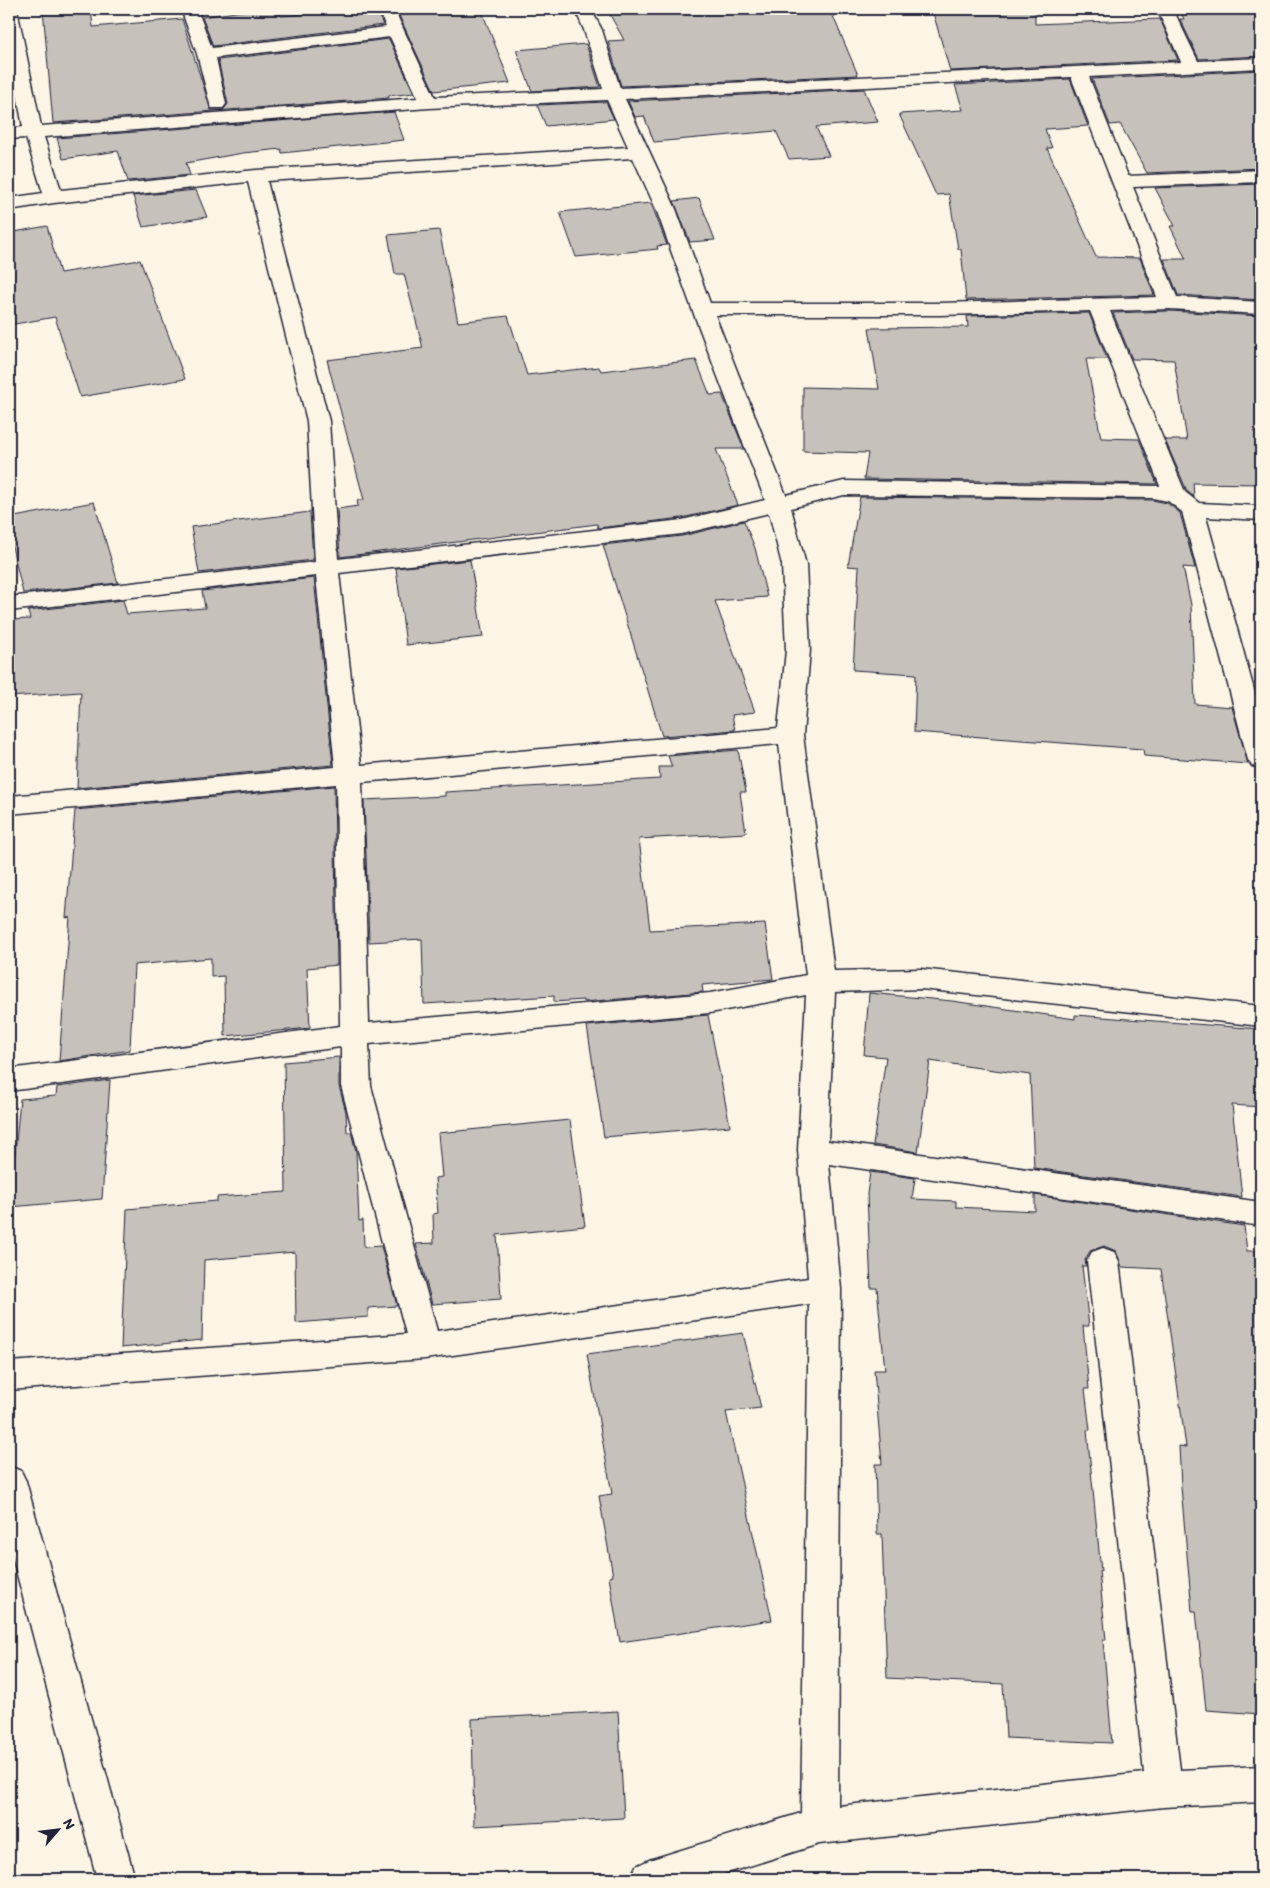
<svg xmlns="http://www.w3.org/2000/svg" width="1270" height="1888" font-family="Itim,sans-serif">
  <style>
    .building { fill: #c6c1bb; stroke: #22223b }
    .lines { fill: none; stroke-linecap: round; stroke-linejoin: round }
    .minor-casing { stroke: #22223b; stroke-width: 3 }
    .minor { fill: #fcf5e5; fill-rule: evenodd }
  </style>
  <rect width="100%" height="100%" fill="#fcf5e5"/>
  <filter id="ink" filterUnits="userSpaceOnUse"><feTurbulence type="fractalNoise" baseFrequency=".02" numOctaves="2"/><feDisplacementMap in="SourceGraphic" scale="10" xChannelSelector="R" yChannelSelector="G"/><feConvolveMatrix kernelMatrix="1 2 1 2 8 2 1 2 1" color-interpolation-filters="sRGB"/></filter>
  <g filter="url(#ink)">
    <g class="building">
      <path d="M43,9h48l2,18 89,-8 29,91h12l5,-6 -10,-44 171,-21 25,54 -26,3 1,2 -336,25z"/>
      <path d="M255,9h24l2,7 95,-7 7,16 -170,21 -11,-29z"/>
      <path d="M396,9h85l29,74 -76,8z"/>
      <path d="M640,9h190l28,66 -237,11 -13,-45 16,-1 -15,-27z"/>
      <path d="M932,9h103v15l125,-5 18,41 -228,11z"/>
      <path d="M1179,9h82v47l-62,3 -19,-40h4z"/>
      <path d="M586,44l14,43 -68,4 -16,-41z"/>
      <path d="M1261,70v98l-114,5 -27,-49 -10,1 -18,-46z"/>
      <path d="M1070,79l18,47 -43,3 7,19h-5l49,109 44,1 14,37 -188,5 -5,-51h-3l-9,-55 -13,1 -37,-81 64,-4 -8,-25z"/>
      <path d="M864,89l14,33 -62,5 13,29 -40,3 -13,-28 -122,11 -10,-26 -9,1 -7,-16z"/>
      <path d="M606,102l8,17 -68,7 -9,-21z"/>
      <path d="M394,112l10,28 -122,13 -1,-4 -38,4 -57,10 4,12 -62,6 -10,-30 -55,8 -6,-21z"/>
      <path d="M1261,184v116l-83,-5 -14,-36h22l-16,-33h5l-20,-38z"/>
      <path d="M196,190l11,27 -64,10 -10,-31z"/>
      <path d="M699,198l16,42 -25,2 -16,-41z"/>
      <path d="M651,203l16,42 -10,1 1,3 -82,8 -16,-45z"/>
      <path d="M47,226l13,47 80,-13 45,119 -105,18 -25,-80 -46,8v-92z"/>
      <path d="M439,230l19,92 50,-6 19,59 72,-8 2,4 95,-11 14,35 12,-1 22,55h-28l22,56 -56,13 -84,10 -1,-4 -257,33 -3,-48 21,-3 -1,-6h7l-37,-140 96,-12 -19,-74h-9l-7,-39z"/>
      <path d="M1169,311l92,5v168l-68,-1 1,14 -7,-6 -22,-51h22l-13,-80 -42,-1 -19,-46z"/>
      <path d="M1089,313l18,46h-21l15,79 38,1 18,45 -293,-5 4,-26 -65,-2v-64l76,2 -10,-61 99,-1 -1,-11z"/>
      <path d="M860,497l292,3 15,3 13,10 15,55 -12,-1 8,38 4,99 37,3 16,57 -104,-8 -1,-7 -229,-17 2,-58 -63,-4 6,-103 -11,-1z"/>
      <path d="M94,502l24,81 -95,10 -14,-59v-16z"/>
      <path d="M310,512l3,48 -114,13 -8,-46z"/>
      <path d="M744,521l11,27 12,49 -52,4 40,111 -23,3 3,15 -73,6 -59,-191 79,-9z"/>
      <path d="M470,560l13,77 -77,8 -10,-77z"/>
      <path d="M314,578l19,187 -256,23 4,-96 -72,5v-77l21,-1 -2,-8 95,-11 4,14 78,-6 -3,-17z"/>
      <path d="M738,750l8,42h-6l6,41 -107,6 11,91 115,-6 8,55 -71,6 1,7 -120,10v-2l-29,2v-6l-130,8 -2,-65 -53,3 -5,-142 81,-4v-4l215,-13 -1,-12h13l-4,-11z"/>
      <path d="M334,786l3,179 -30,3 3,60 -85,8 -1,-60 -13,1v-19l-77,7 -4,85 -71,11 11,-144 -4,1 9,-108z"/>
      <path d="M869,993l83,8 123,18v-4l186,14v78l-29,-2 10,92 -208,-29 -4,-93 -100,-14 -12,91 -45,-7 13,-88 -22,-2z"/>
      <path d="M708,1015l22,111 -126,11 -17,-111z"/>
      <path d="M339,1057v29l7,26 1,20h4l5,19 3,70 4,-1 1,27 17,-1 16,60 -29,2v9l-72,6 -1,-71 -91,8 -2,80 -81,8 6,-139 90,-8v-4l69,-5 -2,-130z"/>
      <path d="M110,1080l-8,119 -92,8 10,-108 36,-3 1,-9z"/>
      <path d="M570,1120l15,106 -88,9 4,64 -69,5 -16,-60 18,-1 -1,-29 5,-1 -3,-35 7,-1 -4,-44z"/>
      <path d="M870,1172l45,6 -3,21 44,2v6l79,4v-16l209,31 3,25h14v463l-55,-4 -10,-99h-4l-11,-124 -2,-41 7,1 -25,-178 -39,-2 -6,-16 -12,-5 -14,5 -5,9 1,6h-4l7,60h-6l6,63h-4l5,41h-3l14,141h-2l7,69h-3l9,103 -106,-5 -3,-54 -116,-6 -5,-144h-5l-2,-70h7l-8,-94h11l-8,-82h-6l-4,-94z"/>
      <path d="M743,1333l18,75 -35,4 46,208 -152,22 -11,-65 4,-1 -14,-80 13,-2 -25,-140z"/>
      <path d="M618,1711l6,107 -150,8 -2,-107z"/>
    </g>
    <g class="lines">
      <defs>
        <g id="minor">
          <path d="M9,9h8l24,117 377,-28 -28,-61 -174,21 10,46 -3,4h-12l-14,-54 -16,-45h16l15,39 174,-21 -8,-18h16l41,88 168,-8 -19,-59 -9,-21h16l11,21 18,58 561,-26 -24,-53h16l25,52 63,-3v10l-172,9 39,99 133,-6v12l-128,5 44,110 84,5v12l-92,-5 -59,2 75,181 14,11 62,3v14l-55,-3 55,198v53l-9,-2 -4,-6 -66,-248 -14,-11 -16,-3 -308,-3 -53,13 15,57 4,85 -7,85 31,236 87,-2 340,37v20l-340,-37 -86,3 -7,149 433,61v24l-432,-62 12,125 -3,517 306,-33 -57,-512 5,-9 11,-4 11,4 5,9 61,509 81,-4v36l-97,5 -345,37 -111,35h-78l6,-13 13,-6 152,-47 8,-509 -384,55 -416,31v-28l397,-28 -65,-248v-39l-332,44v-22l331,-43 -4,-242 -327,30v-18l326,-29 -19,-191 -307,35v-14l306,-35 -8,-141 -59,-239 -194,21 -45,7v-12l34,-5 -17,-55 -17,1v-10l14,-2 -14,-74zM1071,77l86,220 -217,6h-230l-34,-94 -51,-110zM607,100l21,47 -372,23 -195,20 -17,-53 385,-29zM633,158l23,51 36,100 73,191 -83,20 -344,39 -9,-138 -62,-240zM1090,311l70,175 -316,-5 -58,14 -71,-180h225zM769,513l13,52 4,85 -8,78 -417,37 -22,-192 343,-39zM779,744l27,231 -96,18 -341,30 -7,-241zM806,995l-8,155 10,128 -371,53 -66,-245 -2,-42 341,-31z"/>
          <path d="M9,1466l12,5 5,10 109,398h-38l-88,-335z"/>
        </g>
      </defs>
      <use href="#minor" class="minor-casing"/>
      <use href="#minor" class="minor"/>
    </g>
  </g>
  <rect width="1270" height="1888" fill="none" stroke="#fcf5e5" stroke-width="30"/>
  <rect x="15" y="15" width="1240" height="1858" fill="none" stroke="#22223b" stroke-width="2" filter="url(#ink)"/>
  <g transform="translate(58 1830) rotate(62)" stroke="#fcf5e5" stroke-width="4" paint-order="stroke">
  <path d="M0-4L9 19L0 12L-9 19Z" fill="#22223b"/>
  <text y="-8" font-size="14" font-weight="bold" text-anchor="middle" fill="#22223b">N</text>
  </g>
</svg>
